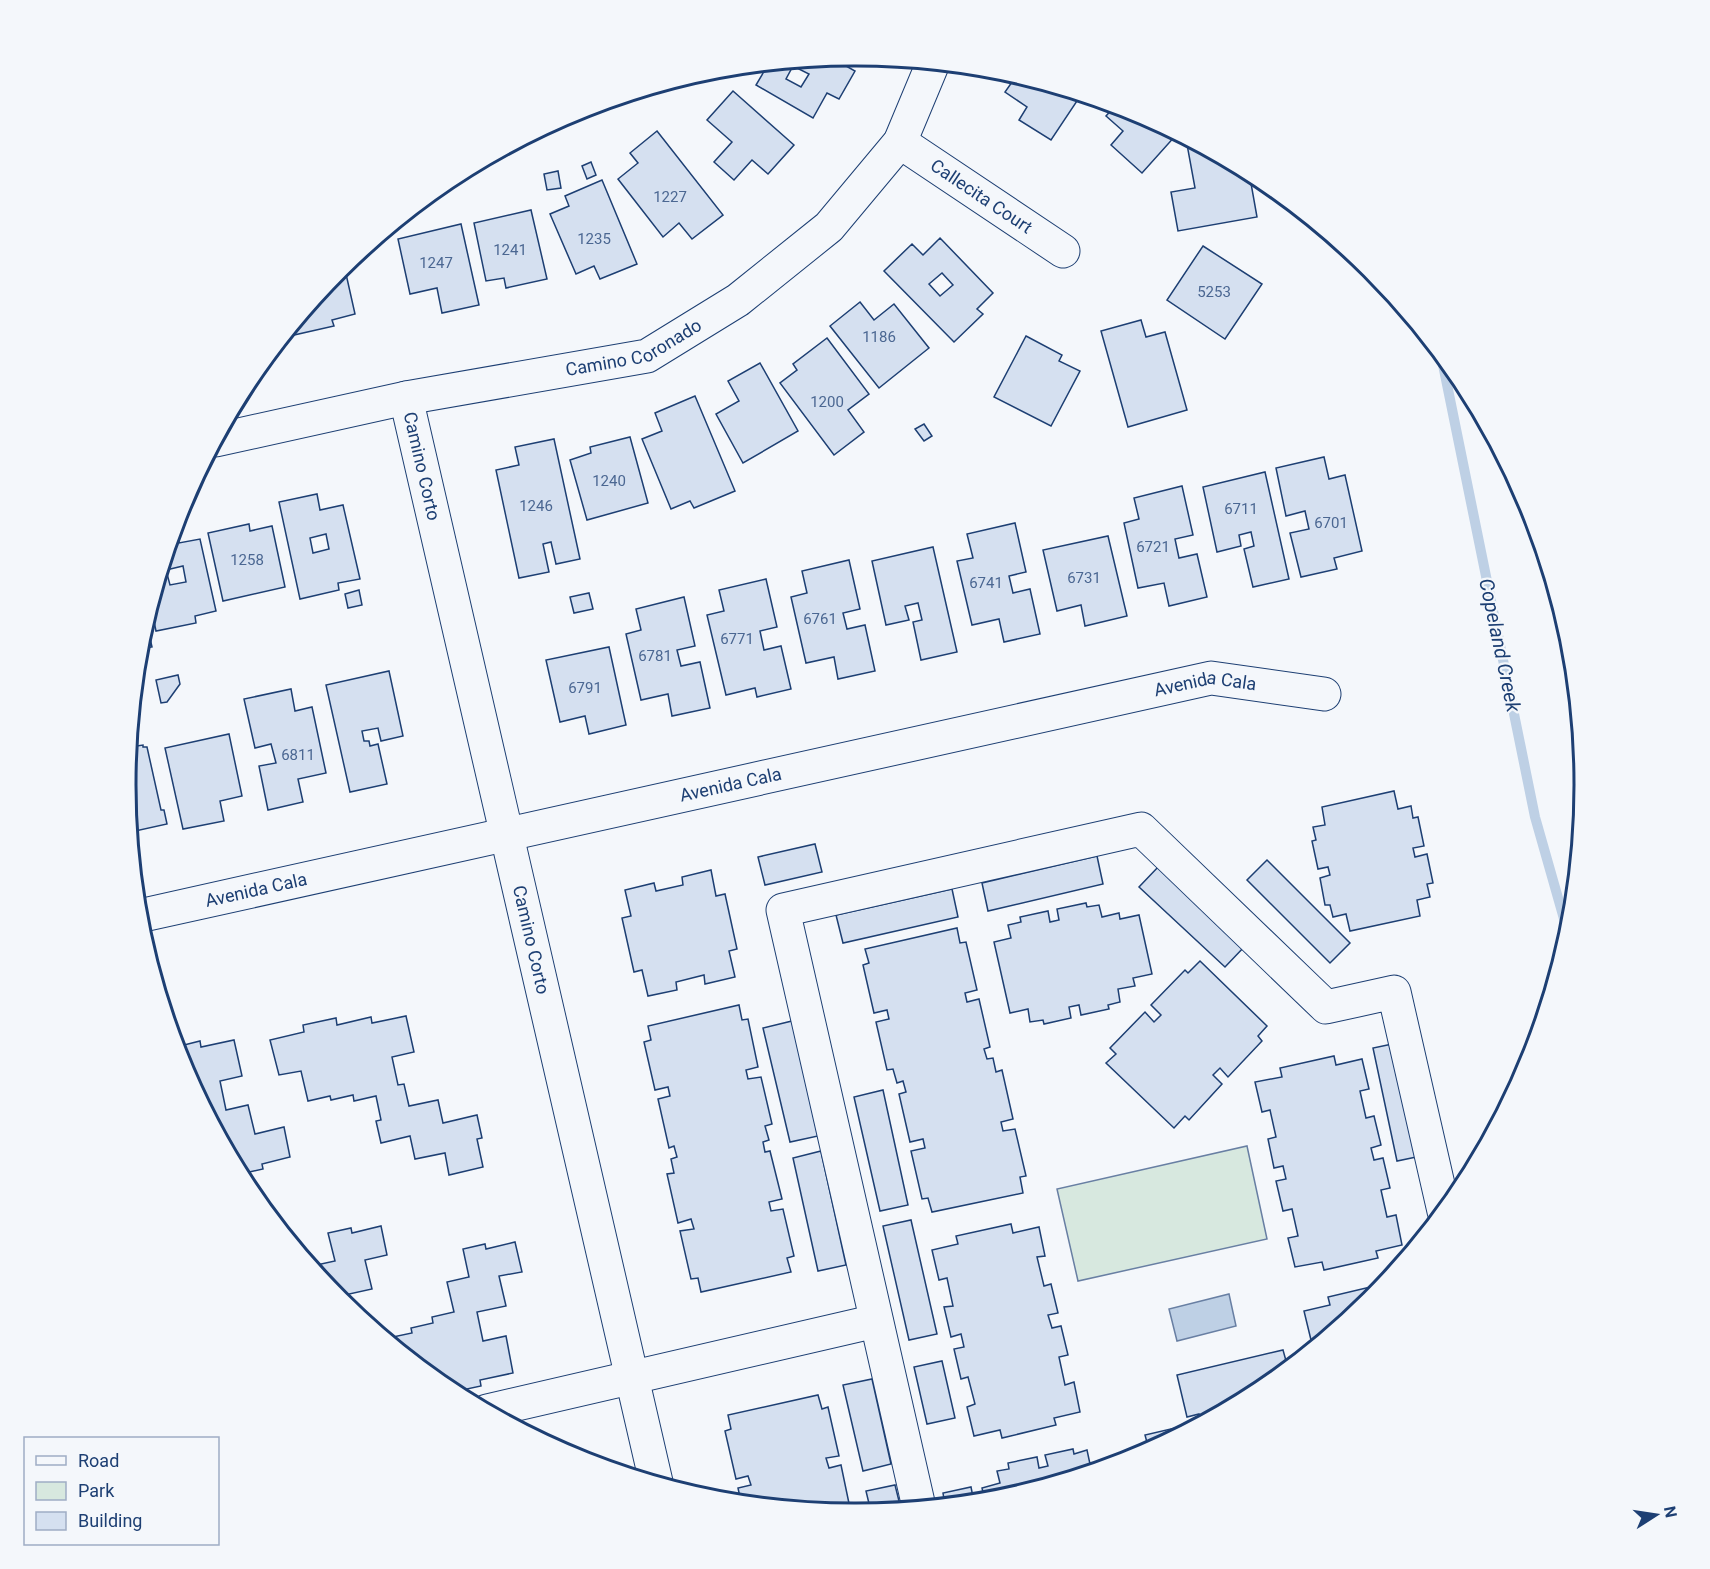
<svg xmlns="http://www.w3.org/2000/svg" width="1710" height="1569" font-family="Roboto,sans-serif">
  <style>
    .green { fill: #d7e8df; stroke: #687fa3; stroke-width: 1.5 }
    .water { fill: #bed0e5; stroke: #687fa3; stroke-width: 1.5 }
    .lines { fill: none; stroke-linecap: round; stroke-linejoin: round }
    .stream { stroke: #bed0e5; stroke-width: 10 }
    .building { fill: #d5e0f0; stroke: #1d3f73; stroke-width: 1.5; fill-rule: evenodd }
    .minor-casing { stroke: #1d3f73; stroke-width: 35 }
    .minor { stroke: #f4f7fb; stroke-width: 33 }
    .labels { text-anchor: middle; stroke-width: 4.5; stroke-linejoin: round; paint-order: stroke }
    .number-label { font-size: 15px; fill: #4b6792 }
    .street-label { font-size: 18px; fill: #1d3f73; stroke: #f4f7fb }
    .water-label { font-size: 20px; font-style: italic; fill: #1d3f73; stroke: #f4f7fb }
    .rim { fill: none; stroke: #1d3f73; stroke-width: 3 }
  </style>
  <rect width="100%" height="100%" fill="#f4f7fb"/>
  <path class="green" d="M1247,1146l20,93 -189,42 -21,-92z"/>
  <path class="water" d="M1229,1294l7,32 -59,15 -8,-32z"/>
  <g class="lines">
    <path class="stream" d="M1441,355l94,462 33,116"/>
  </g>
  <g class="building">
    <path d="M832,58l23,13 -16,28 -12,-6 -14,25 -57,-33 10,-17 -5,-3zM793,66l16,8 -8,13 -15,-8z"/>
    <path d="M1017,75l64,20 -30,45 -32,-20 8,-13 -22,-15z"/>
    <path d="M733,91l61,54 -26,29 -16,-14 -18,20 -20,-18 18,-20 -25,-22z"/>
    <path d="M1116,105l18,6 43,23 -35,39 -31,-28 12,-14 -17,-15z"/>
    <path d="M657,131l66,84 -31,24 -13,-16 -16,14 -45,-58 20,-16 -8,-10z"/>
    <path d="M1186,139l63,33 8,45 -79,14 -7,-39 24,-4z"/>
    <path d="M591,162l5,13 -9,4 -5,-13z"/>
    <path d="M558,171l3,17 -14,2 -3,-16z"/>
    <path d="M602,180l35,84 -37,15 -6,-13 -18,8 -26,-60 19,-8 -4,-10z"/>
    <path d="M531,210l16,69 -41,9 -2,-10 -18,3 -12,-58z"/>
    <path d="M461,224l18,81 -37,8 -5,-25 -27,6 -12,-55z"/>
    <path d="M940,238l53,55 -16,16 6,5 -29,28 -70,-71 28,-27 11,11zM942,273l11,12 -13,11 -11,-12z"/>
    <path d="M1203,246l59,38 -37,55 -58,-39z"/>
    <path d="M344,265l11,49 -23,6 2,6 -40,9 -1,-9z"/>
    <path d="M860,302l14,18 20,-16 35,44 -50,40 -49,-62z"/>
    <path d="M1141,320l5,17 19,-5 22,78 -59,17 -27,-96z"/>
    <path d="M1026,336l36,19 -3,6 21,10 -29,55 -57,-29z"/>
    <path d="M827,338l42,56 -21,16 16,22 -30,23 -54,-72 17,-13 -4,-6z"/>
    <path d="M760,363l38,68 -55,32 -27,-49 23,-13 -11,-20z"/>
    <path d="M695,396l40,95 -41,17 -4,-7 -19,8 -29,-70 20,-8 -7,-18z"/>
    <path d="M924,424l8,12 -8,5 -9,-12z"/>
    <path d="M630,437l18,66 -61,17 -17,-60 21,-7 -1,-6z"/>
    <path d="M554,439l26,120 -24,5 -5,-22 -8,2 6,28 -30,6 -23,-108 23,-5 -4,-18z"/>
    <path d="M1324,457l5,22 16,-4 17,76 -28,7 3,11 -36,8 -11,-44 19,-4 -4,-18 -19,5 -10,-48z"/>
    <path d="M1265,472l24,107 -36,8 -9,-38 10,-3 -3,-14 -12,3 2,11 -24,6 -14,-65z"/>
    <path d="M1182,486l11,49 -18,4 4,19 18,-4 10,43 -38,9 -5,-23 -26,5 -14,-65 15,-4 -5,-21z"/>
    <path d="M317,494l3,16 23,-5 17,74 -22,4 1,7 -39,9 -21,-97zM326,534l3,15 -16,4 -3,-15z"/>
    <path d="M1015,523l11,49 -17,4 4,17 17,-4 10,45 -36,8 -5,-23 -27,6 -15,-64 16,-3 -6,-24z"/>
    <path d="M249,524l1,7 22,-5 13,61 -62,14 -15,-68z"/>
    <path d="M175,526l4,17 21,-4 16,72 -21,5 1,7 -40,8 -5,-24zM183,566l3,16 -16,3 -4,-15z"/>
    <path d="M1108,536l19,80 -42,10 -4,-21 -24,6 -14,-61z"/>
    <path d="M933,547l24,105 -36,8 -8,-38 9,-2 -4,-17 -13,3 4,14 -23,5 -14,-64z"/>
    <path d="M849,560l11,49 -17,4 4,16 18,-4 10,46 -37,8 -4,-22 -28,6 -15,-66 16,-4 -5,-22z"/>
    <path d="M766,579l11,48 -17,4 4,19 17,-4 10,43 -34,8 -2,-9 -29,7 -19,-80 17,-4 -5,-21z"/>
    <path d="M359,590l3,15 -14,3 -3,-14z"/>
    <path d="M589,593l4,16 -19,4 -4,-16z"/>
    <path d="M684,597l11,49 -18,4 4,16 19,-4 10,46 -38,8 -4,-22 -27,6 -15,-66 15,-4 -5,-21z"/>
    <path d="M149,634l3,13 -13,2 3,-14z"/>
    <path d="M609,647l17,78 -37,9 -4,-18 -25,6 -14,-62z"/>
    <path d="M389,671l14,65 -22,5 -3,-13 -16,3 2,10h5l1,5 8,-2 9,40 -37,8 -24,-107z"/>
    <path d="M178,675l2,9 -13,18 -6,1 -5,-23z"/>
    <path d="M291,689l4,22 17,-4 14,66 -28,6 5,23 -35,8 -9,-44 17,-3 -5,-19 -16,4 -11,-49z"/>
    <path d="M229,734l13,62 -22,5 4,20 -41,8 -18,-81z"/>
    <path d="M143,745v2h4l14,63h3l3,14 -32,7 2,9 -5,1 -6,-57 4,-37z"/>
    <path d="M1394,791l4,18 13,-3 2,12 5,-1 6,29 -11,2 2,9 12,-3 6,29 -6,1 3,13 -13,3 3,16 -70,15 -4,-17 -13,3 -3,-12h-5l-5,-27 10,-3 -2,-8 -10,2 -6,-28 4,-1 -3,-13 12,-2 -3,-18z"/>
    <path d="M815,844l7,28 -57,13 -7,-28z"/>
    <path d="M1097,856l6,28 -115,27 -6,-28z"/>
    <path d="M1267,860l83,83 -20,20 -83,-83z"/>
    <path d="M1159,866l86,80 -20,21 -86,-80z"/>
    <path d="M711,870l5,26 9,-2 12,55 -8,2 6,26 -30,7 -1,-9 -28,7 1,8 -29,6 -6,-26 -8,2 -12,-54 9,-2 -6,-26 29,-7 2,8 27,-6 -1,-8z"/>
    <path d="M952,889l6,28 -115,26 -7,-28z"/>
    <path d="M1086,903l1,4 12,-2 3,12 17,-4 1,6 19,-4 13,59 -19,4 2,8 -17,3 2,13 -12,3 1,4 -28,6 -2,-10 -10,2 2,11 -27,6 -1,-4 -13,2 -2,-13 -18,4 -16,-71 17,-4 -3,-13 13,-3 -1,-5 28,-6 2,11 9,-2 -2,-11z"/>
    <path d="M957,928l3,15 6,-1 11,48 -12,3 2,9 12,-3 11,48 -6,2 3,10 6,-1 3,14 6,-2 11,49 -12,3 2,9 12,-2 11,47 -6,1 3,16 -91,19 -4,-14 -6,1 -11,-48 14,-3 -2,-9 -13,3 -11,-48 7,-2 -3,-11 -6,2 -4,-14 -6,1 -11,-48 13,-3 -2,-9 -13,3 -11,-48 6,-2 -4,-14z"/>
    <path d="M1200,961l67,65 -9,10 4,5 -34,36 -8,-9 -7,7 9,9 -33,36 -4,-4 -11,12 -68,-65 10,-9 -6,-6 35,-36 9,10 7,-7 -10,-10 34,-35 3,3z"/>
    <path d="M739,1005l3,15 6,-1 10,48 -12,3 2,9 13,-2 11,47 -7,2 4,14 -6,2 2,10 5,-1 12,48 -13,3 2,9 12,-2 11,47 -7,2 4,14 -90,20 -3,-14 -7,1 -11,-48 14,-2 -3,-10 -13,4 -11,-49 7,-1 -3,-14 6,-2 -3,-11 -5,2 -11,-49 12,-3 -2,-9 -13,3 -11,-48 7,-2 -3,-14z"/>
    <path d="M406,1016l8,36 -22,5 6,28 6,-1 5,22 29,-6 5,23 34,-8 5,23 -5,1 6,28 -34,8 -4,-22 -30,6 -5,-23 -29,7 -5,-22 5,-1 -5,-24 -22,5 -1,-6 -22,5 -1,-4 -22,5 -7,-30 -22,4 -9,-35 34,-8 -1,-7 33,-7 1,7 34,-8 1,6z"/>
    <path d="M792,1021l26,115 -28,6 -27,-114z"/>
    <path d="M234,1040l8,36 -22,5 6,29 22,-5 7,29 29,-7 6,30 -28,7 1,5 -23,5 -7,-29 -7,2 -45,-84 -5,-16 24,-6 1,6z"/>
    <path d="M1402,1042l24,113 -29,6 -24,-113z"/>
    <path d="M1334,1056l2,9 26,-6 7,30 -9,2 6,27 8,-2 7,29 -10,3 3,12 9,-2 7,30 -9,2 6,27 9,-2 6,30 -26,6 2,7 -54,12 -2,-8 -27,5 -7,-29 10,-2 -6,-27 -9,2 -7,-30 10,-2 -3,-13 -9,2 -6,-29 8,-2 -6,-27 -8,2 -7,-30 27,-5 -2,-9z"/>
    <path d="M883,1090l25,115 -28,6 -26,-114z"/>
    <path d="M821,1151l25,114 -28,6 -25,-113z"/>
    <path d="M267,1201l3,14 -10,-13z"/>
    <path d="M911,1220l26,114 -28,6 -26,-114z"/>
    <path d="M1011,1224l2,9 26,-6 6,29 -8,1 7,29 7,-2 7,29 -10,2 4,13 9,-2 7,29 -9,2 6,28 9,-3 6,30 -26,6 2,7 -54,13 -2,-8 -26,6 -7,-29 8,-3 -7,-27 -7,2 -7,-30 10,-2 -3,-13 -10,3 -7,-30 9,-1 -6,-28 -8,2 -7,-30 26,-6 -2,-8z"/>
    <path d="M381,1226l6,29 -22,5 7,29 -23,5 4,17 -14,-11 -27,-34 23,-5 -7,-28 23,-5 1,5z"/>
    <path d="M515,1242l7,30 -23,4 7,30 -29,6 6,29 23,-5 7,37 -33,7 1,6 -28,6 -64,-51 -1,-3 24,-5 -1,-5 22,-5 -1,-6 22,-5 -7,-30 22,-5 -6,-28 22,-5 1,5z"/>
    <path d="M1383,1284l-13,16 -51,42 -1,-4 -7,2 -7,-29 26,-6 -2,-8z"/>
    <path d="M1283,1350l5,18 -28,23 -111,59 -4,-15 56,-13 -2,-8 -12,3 -10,-42z"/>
    <path d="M942,1361l13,57 -28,6 -13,-57z"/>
    <path d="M872,1379l19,85 -28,7 -20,-86z"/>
    <path d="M818,1395l4,14 6,-2 11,49 -13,2 3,10 12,-3 10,48 -110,-11 -3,-14 13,-3 -3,-9 -12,3 -11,-48 6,-2 -3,-14z"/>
    <path d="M1073,1449l1,5 13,-4 3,14 17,-4 1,6 -111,34 -12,1 -3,-13 18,-5 -3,-12 12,-2 -1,-6 29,-6 2,11 9,-2 -3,-11z"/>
    <path d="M895,1485l6,24 -30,3 -5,-21z"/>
    <path d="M971,1487l3,15 -29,3 -2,-12z"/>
  </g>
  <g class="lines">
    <defs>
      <g id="minor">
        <path id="s1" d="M900,142l163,109"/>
        <path id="s2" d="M406,398l250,1084"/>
        <path id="s3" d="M216,440l190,-42 241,-42 91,-56 91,-73 71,-85 33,-79"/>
        <path id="s4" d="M139,916l1072,-238 113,16"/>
        <path d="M487,1411l389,-90"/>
        <path d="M919,1507l-136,-597 358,-81 185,178 68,-15 50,219"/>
      </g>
    </defs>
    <use href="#minor" class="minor-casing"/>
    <use href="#minor" class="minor"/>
  </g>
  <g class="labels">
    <g class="number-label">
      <text x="670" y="202">1227</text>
      <text x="594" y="244">1235</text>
      <text x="510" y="255">1241</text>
      <text x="436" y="268">1247</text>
      <text x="1214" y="297">5253</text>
      <text x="879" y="342">1186</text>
      <text x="827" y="407">1200</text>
      <text x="609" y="486">1240</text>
      <text x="536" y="511">1246</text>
      <text x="1241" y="514">6711</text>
      <text x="1331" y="528">6701</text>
      <text x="1153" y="552">6721</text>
      <text x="247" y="565">1258</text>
      <text x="1084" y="583">6731</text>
      <text x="986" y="588">6741</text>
      <text x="820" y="624">6761</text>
      <text x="737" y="644">6771</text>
      <text x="655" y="661">6781</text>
      <text x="585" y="693">6791</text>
      <text x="298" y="760">6811</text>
    </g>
    <g class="street-label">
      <text dy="6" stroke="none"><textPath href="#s1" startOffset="98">Callecita Court</textPath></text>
      <text dy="6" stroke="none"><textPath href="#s3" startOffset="429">Camino Coronado</textPath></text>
      <text dy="6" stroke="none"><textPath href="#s2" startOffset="70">Camino Corto</textPath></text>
      <text dy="6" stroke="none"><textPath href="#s4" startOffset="1092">Avenida Cala</textPath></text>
      <text dy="6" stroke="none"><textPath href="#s4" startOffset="606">Avenida Cala</textPath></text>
      <text dy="6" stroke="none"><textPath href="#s4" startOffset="120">Avenida Cala</textPath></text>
      <text dy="6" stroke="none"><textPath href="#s2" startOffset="556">Camino Corto</textPath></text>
    </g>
    <g class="water-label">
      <text transform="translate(1500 645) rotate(78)" y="7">Copeland Creek</text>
    </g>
  </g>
  <path d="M0 0H1710V1569H0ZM854 66H856A718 718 0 0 1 1574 784V785A718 718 0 0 1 856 1503H854A718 718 0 0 1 136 785V784A718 718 0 0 1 854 66Z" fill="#f4f7fb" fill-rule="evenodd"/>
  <path class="rim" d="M854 66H856A718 718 0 0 1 1574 784V785A718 718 0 0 1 856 1503H854A718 718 0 0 1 136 785V784A718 718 0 0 1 854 66Z"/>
  <rect x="24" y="1437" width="195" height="108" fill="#f4f7fb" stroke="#9eadc5" stroke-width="1.5"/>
  <rect x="36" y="1456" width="30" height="9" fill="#f4f7fb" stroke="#9eadc5" stroke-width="1.5"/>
  <text x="78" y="1467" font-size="18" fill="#1d3f73">Road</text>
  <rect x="36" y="1482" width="30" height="18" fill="#d7e8df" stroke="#9eadc5" stroke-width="1.5"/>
  <text x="78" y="1497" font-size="18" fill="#1d3f73">Park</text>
  <rect x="36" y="1512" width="30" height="18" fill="#d5e0f0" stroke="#9eadc5" stroke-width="1.5"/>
  <text x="78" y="1527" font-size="18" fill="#1d3f73">Building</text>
  <g transform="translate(1656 1515) rotate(78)" stroke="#f4f7fb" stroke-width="4.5" paint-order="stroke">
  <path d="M0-4.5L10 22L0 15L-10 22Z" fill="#1d3f73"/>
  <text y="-9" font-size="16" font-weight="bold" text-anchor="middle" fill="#1d3f73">N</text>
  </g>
</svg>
